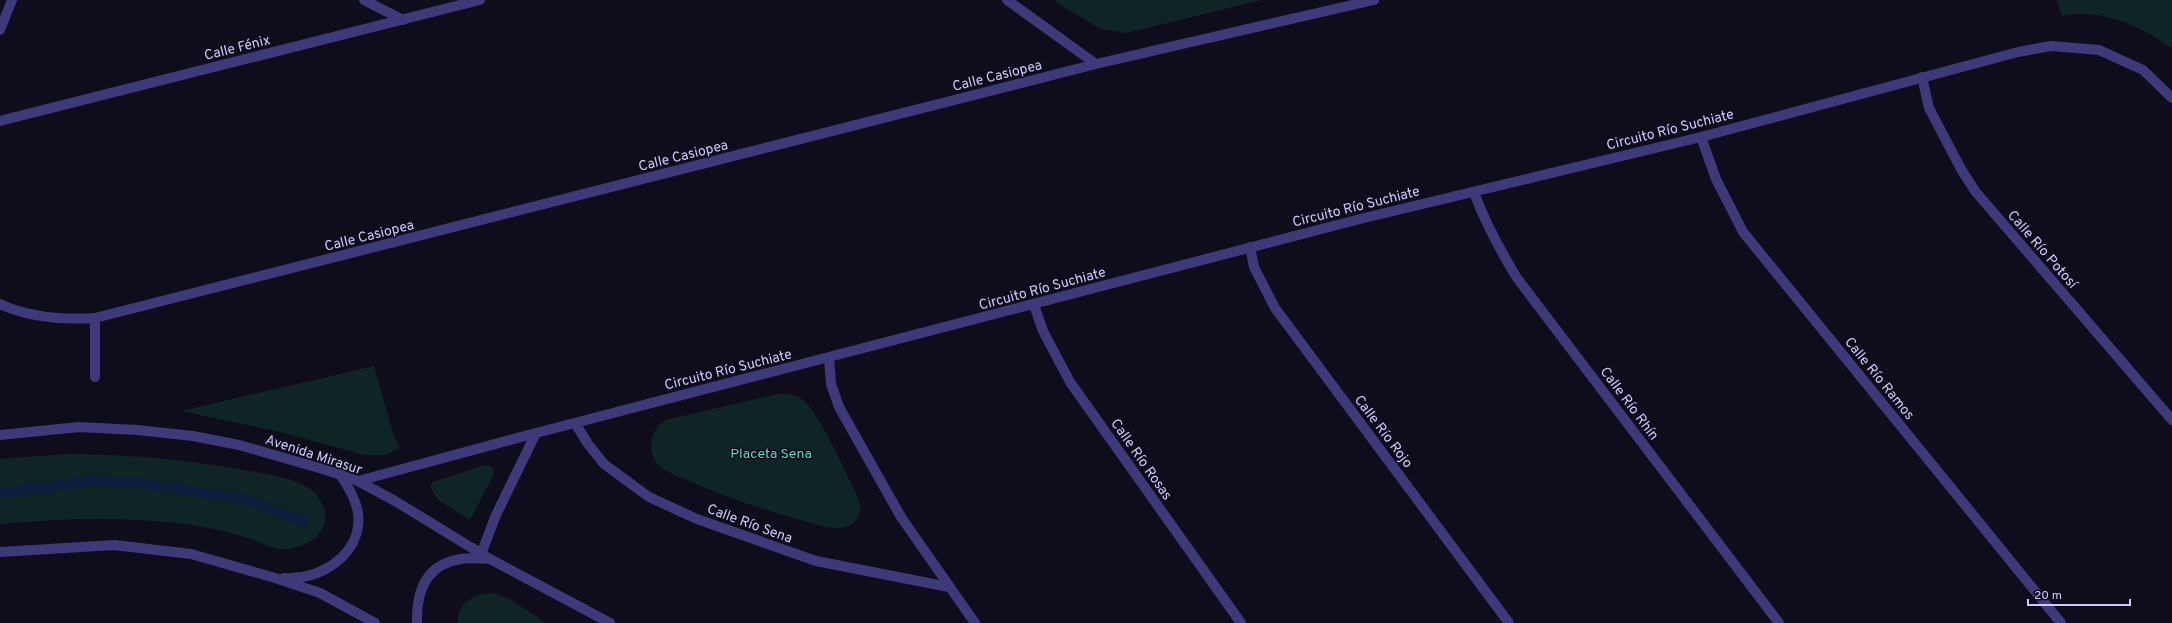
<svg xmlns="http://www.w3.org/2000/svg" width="2172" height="623" font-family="Overpass,sans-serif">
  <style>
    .green { fill: #0f2525 }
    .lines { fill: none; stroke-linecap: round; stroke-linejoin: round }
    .stream { stroke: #0d1f3e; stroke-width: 10 }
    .service { stroke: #3e3979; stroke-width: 10 }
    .minor { stroke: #3e3979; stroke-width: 10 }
    .tertiary { stroke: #3e3979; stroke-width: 10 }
    .labels { text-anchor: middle; stroke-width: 3; stroke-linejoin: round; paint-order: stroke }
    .street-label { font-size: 14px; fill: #d1c9fd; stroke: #0f0c1c }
    .park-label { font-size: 14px; fill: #5ad8bd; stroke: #0f0c1c }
  </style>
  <rect width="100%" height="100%" fill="#0f0c1c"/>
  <g class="green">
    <path d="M1053,0h209l-136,33 -26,-4z"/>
    <path d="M2057,0h115v49c-30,-23 -71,-41 -110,-33z"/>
    <path d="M374,366l20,70 6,12 -15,7h-21l-84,-23 -99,-21z"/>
    <path d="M778,394c8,0 17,0 24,5 18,14 43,73 55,96l4,15c-2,10 -11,17 -21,18 -12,1 -24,-4 -36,-7 -40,-11 -79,-24 -117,-41 -7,-3 -16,-6 -22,-10 -20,-12 -17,-38 0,-50z"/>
    <path d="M64,454c65,0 128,6 192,18 19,4 44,7 59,21 4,3 6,9 8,13 10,25 -13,40 -35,43 -14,2 -27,-7 -40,-11 -15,-5 -33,-9 -49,-12 -66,-10 -133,-8 -199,-2v-65z"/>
    <path d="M485,465l7,2 2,7 -24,46 -32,-20 -8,-12 2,-6z"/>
    <path d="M493,593l17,6 36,24h-88c-2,-21 17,-29 35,-30z"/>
  </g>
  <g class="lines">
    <path class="stream" d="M0,493l94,-12 44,2 108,16 58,23"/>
    <path class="service" d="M95,377v-59"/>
    <g class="minor">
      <path d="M364,0l39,20"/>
      <path d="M1007,0l89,64"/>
      <path d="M0,30l12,-30"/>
      <path d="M1922,77l7,31 32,61 14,22 197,229"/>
      <path d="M0,121l480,-121"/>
      <path d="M1701,137l15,42 27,53 318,391"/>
      <path d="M1474,192c11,31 26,58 43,86l262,345"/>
      <path d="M1250,247l4,20 21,41 234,315"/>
      <path d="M0,304c30,14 62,16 95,14l1001,-254 278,-64"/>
      <path d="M1034,305l9,26 27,51 171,241"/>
      <path d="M829,358l2,26 8,23 62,110 74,106"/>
      <path d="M575,423l13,21 16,20 45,33 48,22 119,42 133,26"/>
      <path d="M358,481l178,-48 824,-214 341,-82 317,-85 33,-6 48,4 44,20 29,28"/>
      <path d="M481,554l15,-39 40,-82"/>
    </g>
    <g class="tertiary">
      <path d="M0,435l79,-8 58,3 56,6 46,9 87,25 32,11 37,20 95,58 120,64"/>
      <path d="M0,552l114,-7 77,9 81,23 48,16 55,30"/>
      <path d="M284,578c36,3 79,-24 74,-65 -2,-14 -10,-27 -18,-39"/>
      <path d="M417,623c-1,-32 9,-59 44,-64 9,-2 20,0 29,0"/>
    </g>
  </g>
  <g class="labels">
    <g class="street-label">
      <text transform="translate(237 47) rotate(-14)" y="5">Calle Fénix</text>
      <text transform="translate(997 75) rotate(-14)" y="5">Calle Casiopea</text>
      <text transform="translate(1670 129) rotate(-14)" y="5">Circuito Río Suchiate</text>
      <text transform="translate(683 155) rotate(-14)" y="5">Calle Casiopea</text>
      <text transform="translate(1356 206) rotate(-14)" y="5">Circuito Río Suchiate</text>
      <text transform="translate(369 235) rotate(-14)" y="5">Calle Casiopea</text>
      <text transform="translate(2043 249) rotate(49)" y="5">Calle Río Potosí</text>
      <text transform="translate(1042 288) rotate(-15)" y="5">Circuito Río Suchiate</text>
      <text transform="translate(728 369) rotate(-14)" y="5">Circuito Río Suchiate</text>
      <text transform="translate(1880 378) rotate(51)" y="5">Calle Río Ramos</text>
      <text transform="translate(1630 403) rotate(53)" y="5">Calle Río Rhín</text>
      <text transform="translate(1384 431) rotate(53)" y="5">Calle Río Rojo</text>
      <text transform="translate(314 454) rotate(18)" y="5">Avenida Mirasur</text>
      <text transform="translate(1142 459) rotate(55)" y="5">Calle Río Rosas</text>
      <text transform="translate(750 523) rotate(20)" y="5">Calle Río Sena</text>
    </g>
    <g class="park-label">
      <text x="771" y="458">Placeta Sena</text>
    </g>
  </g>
  <path d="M2028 599v6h102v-6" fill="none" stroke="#d1c9fd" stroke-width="2"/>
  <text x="2034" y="599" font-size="12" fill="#d1c9fd" stroke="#0f0c1c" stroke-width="3" paint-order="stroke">20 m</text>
</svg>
